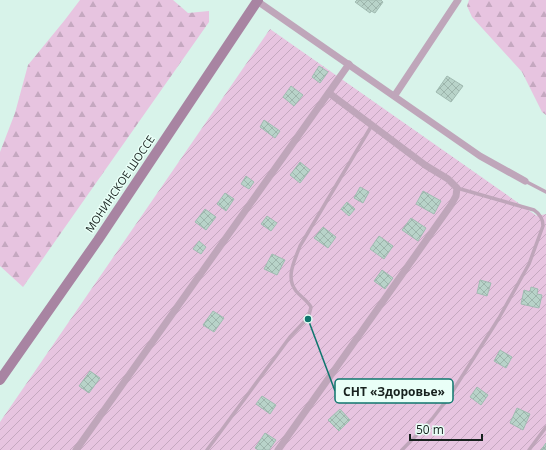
<svg xmlns="http://www.w3.org/2000/svg" width="546" height="450" font-family="'Open Sans',sans-serif">
  <style>
    .forest { fill: url(#forest-firs) }
    .garden { fill: url(#garden-furrows) }
    .building { fill: url(#building-cross-hatch); stroke: #a1bbb2 }
    .lines { fill: none; stroke-linecap: round; stroke-linejoin: round }
    .lane { stroke: #bfa6ba; stroke-width: 3.5 }
    .street { stroke: #bfa6ba; stroke-width: 7 }
    .secondary { stroke: #a884a2; stroke-width: 10 }
    .labels { text-anchor: middle; stroke-width: 3; stroke-linejoin: round; paint-order: stroke }
    .street-label { font-size: 11px; fill: #17211e; stroke: #e9fff7 }
    .leader { fill: none; stroke: #0f766e; stroke-width: 1.5 }
    .callout-dot { fill: #0f766e; stroke: #e9fff7; stroke-width: 1.5 }
    .callout { fill: #e9fff7; stroke: #0f766e; stroke-width: 1.5 }
    .callout-label { font-size: 12px; text-anchor: middle; font-weight: bold; fill: #17211e }
  </style>
  <defs>
    <pattern id="forest-firs" width="22" height="20" patternUnits="userSpaceOnUse"><rect width="22" height="20" fill="#e7c4e0"/><path d="M5 1l3.5 6h-7zM16 11l3.5 6h-7z" fill="#c5a8c0"/></pattern>
    <pattern id="garden-furrows" width="10" height="10" patternUnits="userSpaceOnUse"><rect width="10" height="10" fill="#e7c4e0"/><path d="M-1 1l2-2M0 10L10 0M9 11l2-2" fill="none" stroke="#c5a8c0"/></pattern>
    <pattern id="building-cross-hatch" width="8" height="8" patternUnits="userSpaceOnUse"><rect width="8" height="8" fill="#b8d3c9"/><path d="M0 0l8 8M0 8l8-8" fill="none" stroke="#9db5ac"/></pattern>
  </defs>
  <rect width="100%" height="100%" fill="#d8f3ea"/>
  <g class="forest">
    <path d="M80,0h93l15,13 21,-2v11l-186,265 -23,-21v-114l15,-39 13,-48 36,-44z"/>
    <path d="M469,0h77v115l-4,-3 -20,-40 -50,-55 -5,-11z"/>
  </g>
  <path class="garden" d="M270,29l267,187 9,-2v236h-546v-28z"/>
  <g class="building">
    <path d="M357,0h24l2,2 -8,11 -4,-2 -1,2 -15,-11z"/>
    <path d="M319,66l9,6 -8,11 -8,-6z"/>
    <path d="M447,76l16,10 -12,16 -15,-10z"/>
    <path d="M291,86l12,9 -9,11 -11,-9z"/>
    <path d="M264,120l16,11 -5,7 -15,-11z"/>
    <path d="M300,162l10,8 -10,13 -10,-8z"/>
    <path d="M246,176l8,6 -5,7 -8,-5z"/>
    <path d="M360,187l9,5 -6,11 -9,-5z"/>
    <path d="M423,191l18,10 -7,13 -18,-10z"/>
    <path d="M225,193l9,6 -8,12 -9,-7z"/>
    <path d="M347,202l8,7 -6,7 -8,-7z"/>
    <path d="M205,209l11,8 -10,13 -11,-8z"/>
    <path d="M267,216l10,7 -6,8 -10,-7z"/>
    <path d="M411,218l15,10 -8,13 -16,-11z"/>
    <path d="M323,227l13,10 -8,11 -14,-10z"/>
    <path d="M379,236l14,10 -9,13 -14,-10z"/>
    <path d="M199,241l7,6 -5,7 -8,-5z"/>
    <path d="M272,254l13,6 -8,15 -13,-6z"/>
    <path d="M382,270l11,8 -8,11 -11,-8z"/>
    <path d="M480,280l11,3 -4,13 -10,-3z"/>
    <path d="M531,287l7,2 -1,5 5,1 -3,13 -18,-4 3,-14 6,2z"/>
    <path d="M213,311l11,7 -10,14 -11,-7z"/>
    <path d="M500,350l12,7 -6,11 -12,-7z"/>
    <path d="M90,371l10,7 -11,15 -10,-7z"/>
    <path d="M477,387l11,8 -7,10 -11,-8z"/>
    <path d="M262,396l14,9 -6,9 -14,-10z"/>
    <path d="M517,408l13,6 -7,16 -13,-7z"/>
    <path d="M340,409l10,11 -11,11 -11,-11z"/>
    <path d="M265,433l11,7 -7,10h-11l-3,-2z"/>
    <path d="M546,443v7h-5z"/>
  </g>
  <g class="lines">
    <g class="lane">
      <path d="M525,181l21,11"/>
      <path d="M207,450l83,-113 14,-15 5,-7 2,-8c-4,-7 -10,-10 -15,-16 -11,-14 -1,-31 4,-45l72,-121"/>
      <path d="M402,450l30,-31 17,-22 50,-79 30,-54 14,-38c0,-7 -3,-12 -9,-16l-77,-22"/>
      <path d="M529,450l17,-23"/>
    </g>
    <g class="street">
      <path d="M257,1l223,155 45,25"/>
      <path d="M395,95l63,-95"/>
      <path d="M76,450l273,-386"/>
      <path d="M278,450l173,-245 5,-9 1,-8 -9,-9 -23,-14 -96,-72"/>
    </g>
    <path class="secondary" d="M0,380l98,-140 160,-240"/>
  </g>
  <g class="labels">
    <g class="street-label">
      <text transform="translate(120 184) rotate(-56)" y="4">МОНИНСКОЕ ШОССЕ</text>
    </g>
  </g>
  <path class="leader" d="M308 319L335 391"/>
  <circle class="callout-dot" cx="308" cy="319" r="4"/>
  <rect class="callout" x="335" y="379" width="118" height="24" rx="4"/>
  <g class="callout-label">
    <text x="394" y="396">СНТ «Здоровье»</text>
  </g>
  <path d="M410 434v6h72v-6" fill="none" stroke="#17211e" stroke-width="2"/>
  <text x="416" y="434" font-size="12" fill="#17211e" stroke="#e9fff7" stroke-width="3" paint-order="stroke">50 m</text>
</svg>
